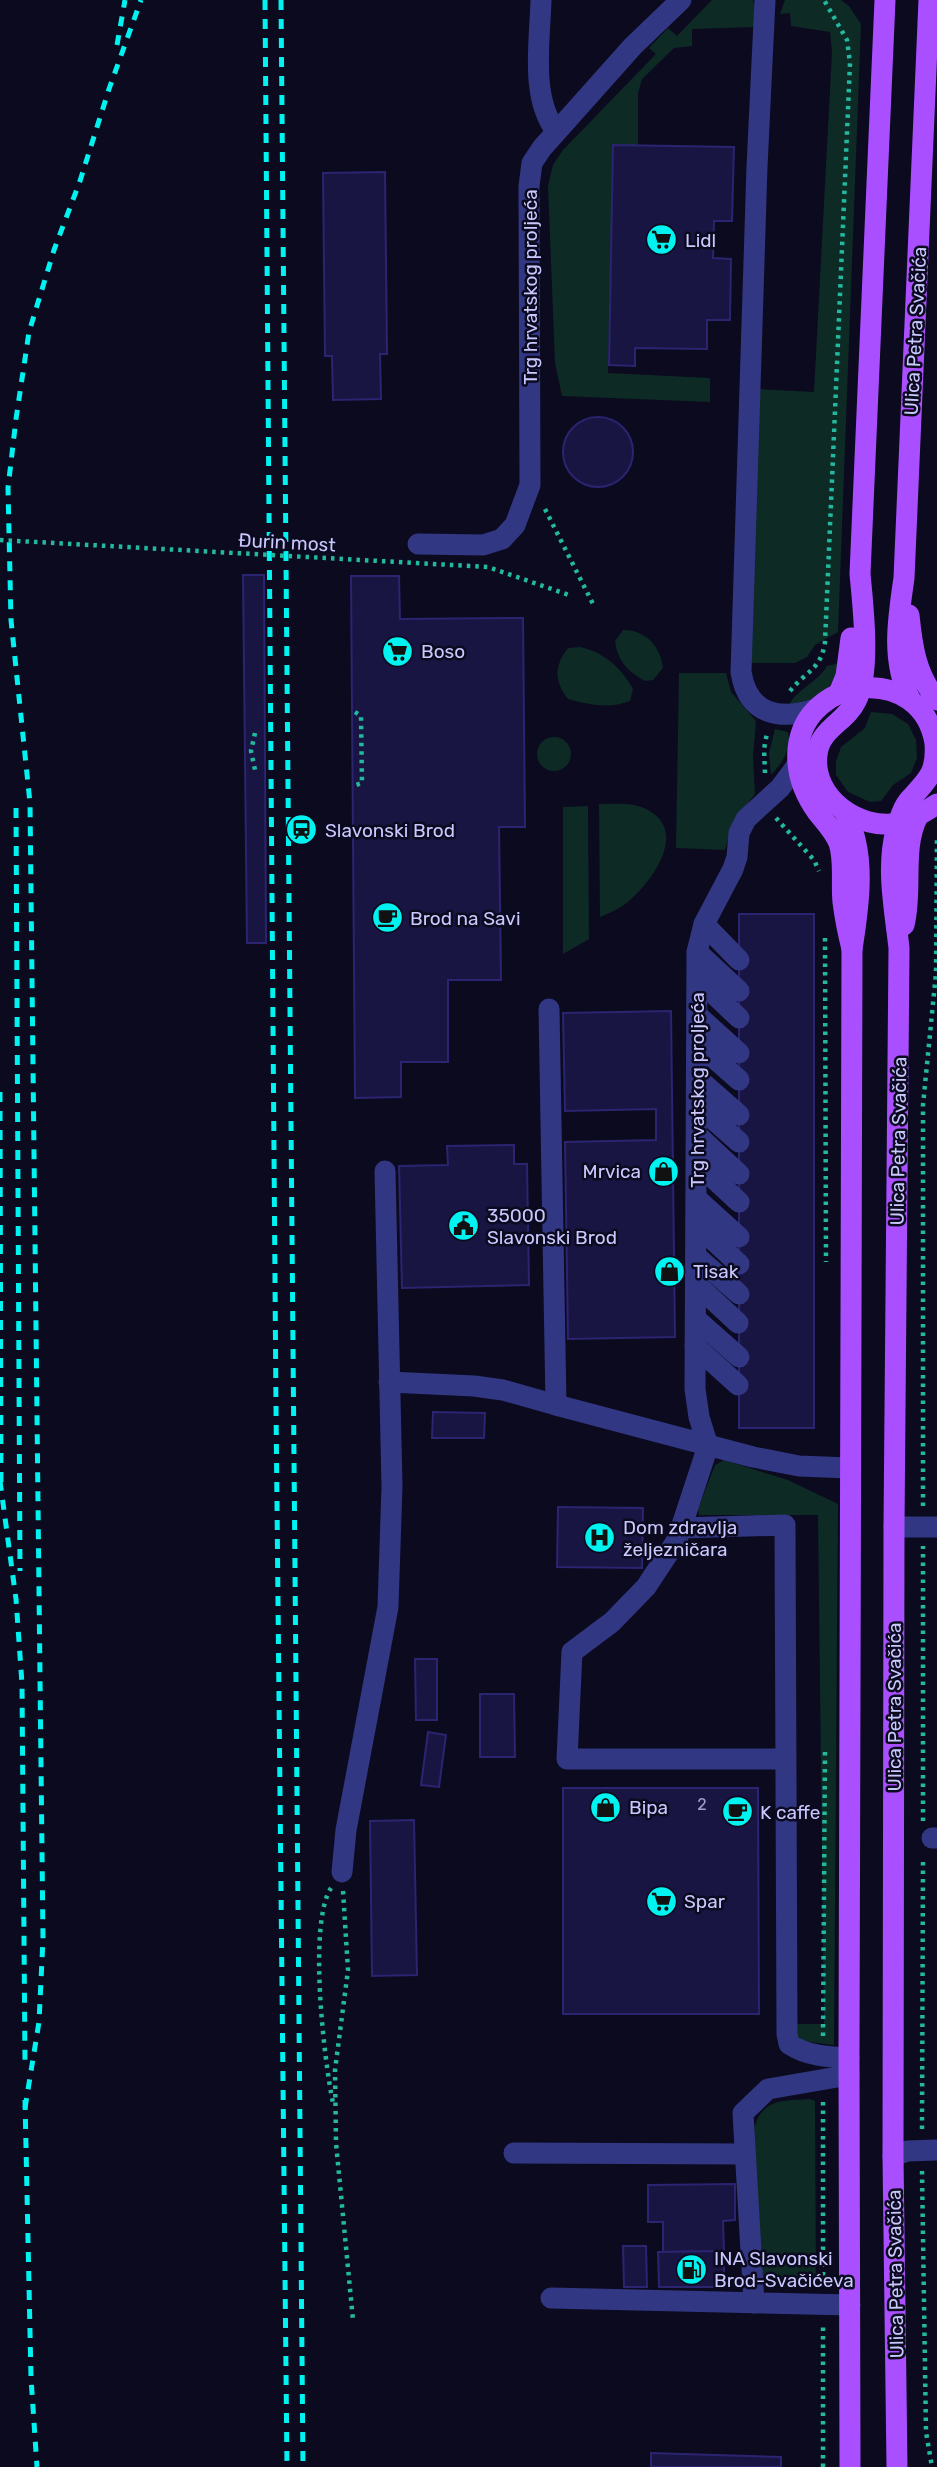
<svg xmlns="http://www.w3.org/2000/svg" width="937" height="2467" font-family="Rubik,sans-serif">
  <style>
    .green { fill: #0d2a25 }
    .building { fill: #191542; stroke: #2b2470; stroke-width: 2 }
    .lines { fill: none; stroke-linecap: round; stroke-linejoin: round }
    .path { stroke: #22b9a0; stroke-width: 4.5; stroke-dasharray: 3.5 5; stroke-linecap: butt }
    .minor { stroke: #313783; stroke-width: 21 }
    .major { stroke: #aa4fff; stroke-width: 21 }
    .rail { stroke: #00f3f1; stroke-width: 5; stroke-dasharray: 10 9; stroke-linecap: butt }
    .path-bridge { stroke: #22b9a0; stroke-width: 4.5; stroke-dasharray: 3.5 5; stroke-linecap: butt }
    .labels { text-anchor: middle; stroke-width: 5; stroke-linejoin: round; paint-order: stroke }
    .number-label { font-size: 16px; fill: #9d9bd0 }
    .poi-label { font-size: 19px; fill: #c9c8ff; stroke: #0c0a1f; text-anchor: start }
    .street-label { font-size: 19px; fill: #c9c8ff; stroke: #0c0a1f }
  </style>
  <rect width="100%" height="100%" fill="#0c0a1f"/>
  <g class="green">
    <path d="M712,0h41l3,11 -2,16 -62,2v17l-18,2 -32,31 -4,14v53h-25l-5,227 102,5v24l-148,-6 -7,-33 -7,-177 5,-21 10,-15 93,-96 -7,-6 19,-20 9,8z"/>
    <path d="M785,0h56l8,6 12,18 -23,608 -23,13 -8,12 -12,6h-47l11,-274 55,3 18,-340 -2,-20 -39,-6 -1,-13 -10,1z"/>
    <path d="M623,630c23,0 37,16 40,38l-10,12 -8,1c-17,-9 -28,-21 -30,-40z"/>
    <path d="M580,647c24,5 41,21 53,42l-3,12c-21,8 -41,4 -62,-2 -14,-18 -14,-33 0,-51z"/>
    <path d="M840,663c-13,35 -16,32 -51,42 9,-17 29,-23 38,-39z"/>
    <path d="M679,673h47l5,19 25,29 -3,36 2,37c-16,20 -23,31 -30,56l-49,-2z"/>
    <path d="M871,712l21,2 16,10 8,16 1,18 -6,15 -18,12 -12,16 -11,1 -22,-10 -12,-17v-13l5,-15 24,-19z"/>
    <path d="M775,729l13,3c4,17 -6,31 -17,43l-2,-22z"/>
    <circle cx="554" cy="754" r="17"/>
    <path d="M599,804c15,0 35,-2 49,6 40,22 5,70 -19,91 -8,7 -19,12 -29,16z"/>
    <path d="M588,806l1,133 -26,15v-147z"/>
    <path d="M724,1460l64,20 50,24 -4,541 -32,-4 -7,-3 -2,-14h31l-6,-509h-119l-1,-6 17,-44z"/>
    <path d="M810,2099l5,2 1,187 -43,-1 -12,-9 -7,-149c8,-31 29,-28 56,-30z"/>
  </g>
  <g class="building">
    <path d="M613,145l121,2 -2,74h-18l-1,37 18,1 -1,61h-23v29l-72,-1v18l-26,-1z"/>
    <path d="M385,172l2,182h-7l1,45 -48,1 -1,-44h-7l-2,-183z"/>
    <circle cx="598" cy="452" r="35"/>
    <path d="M243,575h21l2,368h-19z"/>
    <path d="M351,576h48l1,43 123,-1 2,209h-26l2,153h-53v82h-47v35l-46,1z"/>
    <rect x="739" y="914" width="75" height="514"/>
    <path d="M671,1011l4,326 -107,2 -3,-197 91,-2v-31l-91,2 -2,-98z"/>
    <path d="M514,1145v19h13l2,121 -127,3 -3,-122 49,-1 -1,-19z"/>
    <path d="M433,1412l52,1 -1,25h-52z"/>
    <path d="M558,1507l85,1 -1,60 -85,-1z"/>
    <path d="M415,1659h22v61h-21z"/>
    <path d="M480,1694h34l1,63h-35z"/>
    <path d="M428,1732l18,3 -7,52 -18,-2z"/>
    <path d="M563,1788h195l1,226h-196z"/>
    <path d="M414,1820l3,155 -45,1 -2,-155z"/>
    <path d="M735,2184v36l-12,1 1,30 -61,1v-30h-15v-37z"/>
    <path d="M623,2246h23l1,41h-23z"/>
    <path d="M724,2251v36h-65l-1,-35z"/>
    <path d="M651,2453l130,4v10h-130z"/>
  </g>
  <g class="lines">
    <g class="path">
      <path d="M545,509l48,95"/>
      <path d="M790,691c16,-20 31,-21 35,-49l25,-579 -3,-23 -23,-40"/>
      <path d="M355,712l6,4 1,67 -6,2"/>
      <path d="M255,733l-4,18 4,19"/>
      <path d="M765,773l-1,-24 3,-16"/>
      <path d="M776,818l38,42 5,11"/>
      <path d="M825,938l1,324"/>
      <path d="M923,1506v-401l13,-132 1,-136"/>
      <path d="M923,1821v-275"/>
      <path d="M331,1888c-23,35 -7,172 2,215"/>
      <path d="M343,1891l5,79 -13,100 1,73 17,177"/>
      <path d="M823,2036l2,-289"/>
      <path d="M922,2129l1,-271"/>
      <path d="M922,2171l4,261 6,35"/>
      <path d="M823,2284v-184"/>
      <path d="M823,2467v-143"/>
    </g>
    <g class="minor">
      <path d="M541,0c-1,41 -11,97 15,131"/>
      <path d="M765,0l-8,167 -16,505c7,44 40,49 77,36"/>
      <path d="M418,544l65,1 19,-6 13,-14 15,-40 -1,-299 3,-23 10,-15 91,-102 48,-46"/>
      <path d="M704,924l35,36"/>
      <path d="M697,952l42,39"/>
      <path d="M698,979l41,39"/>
      <path d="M549,1009l7,396 197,52 46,9 51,2"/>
      <path d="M697,1015l42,38"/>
      <path d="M697,1043l42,37"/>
      <path d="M697,1078l42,37"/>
      <path d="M697,1105l42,37"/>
      <path d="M698,1136l41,38"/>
      <path d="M698,1164l41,38"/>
      <path d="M697,1199l42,38"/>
      <path d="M697,1225l42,39"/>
      <path d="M696,1256l43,38"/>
      <path d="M696,1284l42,39"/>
      <path d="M696,1319l43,38"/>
      <path d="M695,1346l43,39"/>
      <path d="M389,1382l85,4 29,4 53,15"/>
      <path d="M708,1446l-9,-29 -4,-28 2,-437 7,-28 29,-55 4,-12 2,-24 7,-14 34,-31 18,-24"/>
      <path d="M894,1527h43"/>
      <path d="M681,1528l27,-82"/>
      <path d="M785,1759h-218l5,-107 40,-30 34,-35 31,-47 4,-12 104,-3 2,509 2,10c18,12 39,13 60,14"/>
      <path d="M932,1838h5"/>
      <path d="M342,1872l4,-42 42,-223 4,-121 -7,-315"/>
      <path d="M514,2153l230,1"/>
      <path d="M893,2156l14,-5 30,-1"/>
      <path d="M551,2298l299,7"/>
      <path d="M754,2303l-11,-190 25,-24 81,-14"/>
    </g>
    <g class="major">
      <path d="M885,0l-25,574c3,32 11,98 -4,127 -10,21 -37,28 -39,54 -5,43 42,76 82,68 14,-4 26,-11 38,-19"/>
      <path d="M909,615c3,31 7,60 28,85"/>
      <path d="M839,693l7,-17 5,-38"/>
      <path d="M910,699c-19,-39 -12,-80 -6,-121l25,-578"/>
      <path d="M844,811c23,40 15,94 8,138l-3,1109 1,409"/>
      <path d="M904,925c9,-36 -3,-76 14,-109"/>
      <path d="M852,949c-4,-16 -7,-31 -9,-47 -2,-19 2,-41 -4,-59 -5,-12 -13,-20 -21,-30 -14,-19 -22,-40 -20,-64 7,-75 124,-86 137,-6 2,28 -6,36 -24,55 -8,8 -12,22 -15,33 -10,37 -1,80 3,117l-5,579 -1,629 4,311"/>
    </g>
    <g class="rail">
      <path d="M265,0l11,1408 11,1059"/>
      <path d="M281,0l22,2467"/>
      <path d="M117,45l8,-45"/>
      <path d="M16,808l4,763"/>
      <path d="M0,1092l1,393"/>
      <path d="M0,1481l16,118 6,85 3,381"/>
      <path d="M25,2100l6,278 6,89"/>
      <path d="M25,2108l14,-86 4,-83 -13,-1136 -19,-183 -3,-132 8,-69 13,-87 25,-82 26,-69 29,-92 32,-89"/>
    </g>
    <path class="path-bridge" d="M0,540l488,27 81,28"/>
  </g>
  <defs>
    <symbol id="supermarket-disc" viewBox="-11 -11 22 22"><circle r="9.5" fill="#00f3f1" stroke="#0c0a1f"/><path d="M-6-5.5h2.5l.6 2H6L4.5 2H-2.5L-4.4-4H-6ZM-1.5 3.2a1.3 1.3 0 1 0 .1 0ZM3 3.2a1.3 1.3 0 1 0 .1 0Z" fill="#111"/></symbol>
    <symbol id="station-disc" viewBox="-11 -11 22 22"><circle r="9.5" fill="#00f3f1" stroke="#0c0a1f"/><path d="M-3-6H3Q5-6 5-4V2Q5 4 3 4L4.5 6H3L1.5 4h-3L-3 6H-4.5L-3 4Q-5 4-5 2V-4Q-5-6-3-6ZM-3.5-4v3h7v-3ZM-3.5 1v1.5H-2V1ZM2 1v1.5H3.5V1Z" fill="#111"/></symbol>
    <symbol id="cafe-disc" viewBox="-11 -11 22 22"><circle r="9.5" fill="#00f3f1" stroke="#0c0a1f"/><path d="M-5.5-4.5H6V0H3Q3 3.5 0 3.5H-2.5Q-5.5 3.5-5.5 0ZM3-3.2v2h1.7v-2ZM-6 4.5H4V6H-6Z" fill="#111"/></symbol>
    <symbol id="shop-disc" viewBox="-11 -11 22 22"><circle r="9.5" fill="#00f3f1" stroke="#0c0a1f"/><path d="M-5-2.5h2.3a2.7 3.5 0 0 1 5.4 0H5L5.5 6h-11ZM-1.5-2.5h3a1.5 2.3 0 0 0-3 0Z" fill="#111"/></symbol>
    <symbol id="civic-disc" viewBox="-11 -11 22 22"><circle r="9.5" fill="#00f3f1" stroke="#0c0a1f"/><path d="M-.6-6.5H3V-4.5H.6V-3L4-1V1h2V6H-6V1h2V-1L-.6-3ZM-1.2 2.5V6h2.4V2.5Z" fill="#111"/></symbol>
    <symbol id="hospital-disc" viewBox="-11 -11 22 22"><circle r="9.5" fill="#00f3f1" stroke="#0c0a1f"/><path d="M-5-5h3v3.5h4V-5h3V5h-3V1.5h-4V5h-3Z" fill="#111"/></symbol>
    <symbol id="fuel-disc" viewBox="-11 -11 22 22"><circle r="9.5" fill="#00f3f1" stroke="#0c0a1f"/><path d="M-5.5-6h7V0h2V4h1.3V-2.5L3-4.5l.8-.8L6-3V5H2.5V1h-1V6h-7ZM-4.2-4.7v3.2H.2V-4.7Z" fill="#111"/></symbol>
  </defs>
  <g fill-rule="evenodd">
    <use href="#supermarket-disc" x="644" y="222" width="35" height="35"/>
    <use href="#supermarket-disc" x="380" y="634" width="35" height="35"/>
    <use href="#station-disc" x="284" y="812" width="35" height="35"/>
    <use href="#cafe-disc" x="370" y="900" width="35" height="35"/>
    <use href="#shop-disc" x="646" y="1154" width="35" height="35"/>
    <use href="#civic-disc" x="446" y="1208" width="35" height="35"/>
    <use href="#shop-disc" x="652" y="1254" width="35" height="35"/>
    <use href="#hospital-disc" x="582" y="1520" width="35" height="35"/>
    <use href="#shop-disc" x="588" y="1790" width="35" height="35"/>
    <use href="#cafe-disc" x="720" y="1794" width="35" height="35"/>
    <use href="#supermarket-disc" x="644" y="1884" width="35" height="35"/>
    <use href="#fuel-disc" x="674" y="2252" width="35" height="35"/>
  </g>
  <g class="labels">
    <g class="number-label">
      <text x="702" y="1810">2</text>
    </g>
    <g class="poi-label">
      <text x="685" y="247">Lidl</text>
      <text x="421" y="658">Boso</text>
      <text x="325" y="837">Slavonski Brod</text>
      <text x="410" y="925">Brod na Savi</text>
      <text x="641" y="1178" text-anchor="end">Mrvica</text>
      <text x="487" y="1222">35000<tspan x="487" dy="22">Slavonski Brod</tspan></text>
      <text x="693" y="1278">Tisak</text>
      <text x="623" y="1534">Dom zdravlja<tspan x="623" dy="22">željezničara</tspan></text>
      <text x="629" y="1814">Bipa</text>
      <text x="760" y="1819">K caffe</text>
      <text x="684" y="1908">Spar</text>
      <text x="714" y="2265">INA Slavonski<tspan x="714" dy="22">Brod-Svačićeva</tspan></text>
    </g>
    <g class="street-label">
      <text transform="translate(530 287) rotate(-90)" y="7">Trg hrvatskog proljeća</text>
      <text transform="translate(915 331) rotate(-87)" y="7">Ulica Petra Svačića</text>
      <text transform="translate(287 542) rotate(3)" y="7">Đurin most</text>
      <text transform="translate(697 1090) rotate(-90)" y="7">Trg hrvatskog proljeća</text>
      <text transform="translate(898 1141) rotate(-89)" y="7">Ulica Petra Svačića</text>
      <text transform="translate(894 1707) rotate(-90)" y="7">Ulica Petra Svačića</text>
      <text transform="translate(895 2274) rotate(-91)" y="7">Ulica Petra Svačića</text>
    </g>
  </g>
</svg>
